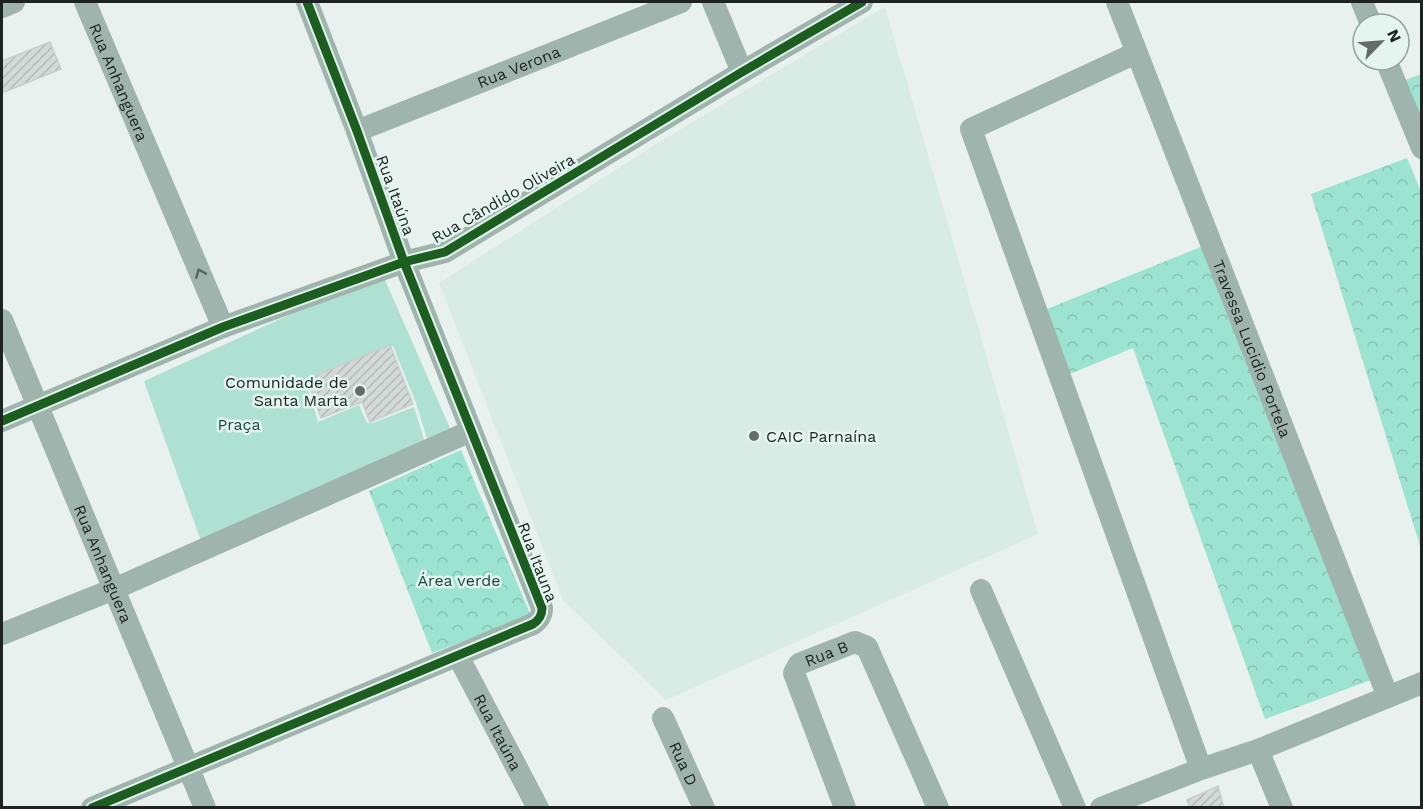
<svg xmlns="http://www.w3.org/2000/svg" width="1423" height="809" font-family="'Work Sans',sans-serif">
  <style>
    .built { fill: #d8ebe4 }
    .forest { fill: url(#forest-crowns) }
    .green { fill: #aee1d2 }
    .building { fill: url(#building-hatch); stroke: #c8cfcd; stroke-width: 1.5 }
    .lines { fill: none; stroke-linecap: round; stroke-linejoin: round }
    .street { stroke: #9fb4ad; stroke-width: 22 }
    .cycleway-casing { stroke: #e4f5ef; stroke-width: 13 }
    .cycleway { stroke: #1b5e20; stroke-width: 9 }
    .oneway { stroke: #586460 }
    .poi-dot { fill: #646b69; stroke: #e4f5ef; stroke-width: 2 }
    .labels { text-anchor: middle; stroke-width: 5; stroke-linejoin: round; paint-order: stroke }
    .street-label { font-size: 16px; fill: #1d2321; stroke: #e4f5ef }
    .poi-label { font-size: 16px; fill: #1d2321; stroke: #e4f5ef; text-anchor: end }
    .park-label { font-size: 16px; fill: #164a3d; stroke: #e4f5ef }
  </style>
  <defs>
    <pattern id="forest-crowns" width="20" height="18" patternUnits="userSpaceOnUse" patternTransform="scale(1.5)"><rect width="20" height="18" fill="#9de3d1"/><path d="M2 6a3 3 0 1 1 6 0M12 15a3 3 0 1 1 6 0" fill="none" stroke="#87c2b3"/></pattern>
    <pattern id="building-hatch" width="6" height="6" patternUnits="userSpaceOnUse" patternTransform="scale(1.5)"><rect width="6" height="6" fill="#d2d9d7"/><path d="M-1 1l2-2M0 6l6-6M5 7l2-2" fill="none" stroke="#b4bab8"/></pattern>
  </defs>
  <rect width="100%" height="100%" fill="#e8f1ee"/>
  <path class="built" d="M885,7l153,527 -372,166 -103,-100 -124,-317 217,-139z"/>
  <g class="forest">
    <path d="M1421,74v71l-26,-61z"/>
    <path d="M1407,158l15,36 -1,355 -110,-355z"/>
    <path d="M1203,246l168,434 -106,39 -132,-371 -73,30 -23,-65z"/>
    <path d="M461,450l70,166 -99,37 -63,-162z"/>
  </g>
  <path class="green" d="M382,273l71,162 -24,10 -13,-42 -23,-57 -88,33 13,43 41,-17 8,18h6l41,-16 12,39 -224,98 -58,-163z"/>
  <g class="building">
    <path d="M50,42l11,27 -59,24v-32z"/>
    <path d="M390,345l23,59 -43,18 -8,-20 -41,16 -14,-39z"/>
    <path d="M1218,786l6,22h-34l-3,-8z"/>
  </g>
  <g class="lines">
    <g class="street">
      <path id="s1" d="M85,2l138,325"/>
      <path d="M713,2l29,70"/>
      <path id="s2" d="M1117,2l271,695"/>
      <path d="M1362,2l9,22"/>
      <path d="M2,7l12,-5"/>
      <path d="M1136,53l-165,76 230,640"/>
      <path d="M1386,60l36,88"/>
      <path id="s3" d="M357,131l324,-129"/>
      <path id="s4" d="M2,320l203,488"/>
      <path d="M2,421l221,-94 181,-65 41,-10 297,-180 120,-70"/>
      <path d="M981,590l94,218"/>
      <path d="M2,634l112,-45 357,-158"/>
      <path id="s5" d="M458,656l80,152"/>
      <path id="s6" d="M663,718l41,90"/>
      <path d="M1258,750l24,58"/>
      <path d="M92,808l441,-184c6,-4 9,-8 9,-16l-138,-346 -47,-131 -50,-129"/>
      <path id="s7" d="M845,808l-51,-135 5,-9 56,-22 12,5 71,161"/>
      <path d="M1101,808l100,-39 57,-19 164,-67"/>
    </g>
    <defs>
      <g id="cycleway">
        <path d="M2,421l221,-94 181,-65 41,-10 297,-180 120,-70"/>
        <path d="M92,808l441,-184c6,-4 9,-8 9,-16l-138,-346 -47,-131 -50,-129"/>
      </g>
    </defs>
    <use href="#cycleway" class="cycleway-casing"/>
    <use href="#cycleway" class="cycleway"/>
  </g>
  <defs><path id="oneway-chevron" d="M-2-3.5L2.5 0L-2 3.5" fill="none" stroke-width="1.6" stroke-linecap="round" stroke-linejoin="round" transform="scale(1.5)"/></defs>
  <use class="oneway" href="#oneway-chevron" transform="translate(200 273) rotate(-113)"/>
  <g class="poi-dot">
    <circle cx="360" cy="391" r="6"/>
    <circle cx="754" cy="436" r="6"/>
  </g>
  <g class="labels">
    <g class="street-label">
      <text dy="6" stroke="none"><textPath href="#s3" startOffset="174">Rua Verona</textPath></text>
      <text dy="6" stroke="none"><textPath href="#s1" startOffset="87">Rua Anhanguera</textPath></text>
      <text transform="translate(396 195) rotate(70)" y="6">Rua Itaúna</text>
      <text transform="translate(503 198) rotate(-30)" y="6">Rua Cândido Oliveira</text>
      <text dy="6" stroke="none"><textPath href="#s2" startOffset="372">Travessa Lucidio Portela</textPath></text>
      <text transform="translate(538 562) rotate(69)" y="6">Rua Itauna</text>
      <text dy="6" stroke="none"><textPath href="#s4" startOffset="264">Rua Anhanguera</textPath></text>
      <text dy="6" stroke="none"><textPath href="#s7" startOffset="184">Rua B</textPath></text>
      <text dy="6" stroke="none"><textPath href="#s5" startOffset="86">Rua Itaúna</textPath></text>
      <text dy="6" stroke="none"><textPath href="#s6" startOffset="50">Rua D</textPath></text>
    </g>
    <g class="poi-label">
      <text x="348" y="388">Comunidade de<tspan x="348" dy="18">Santa Marta</tspan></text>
      <text x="766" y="442" text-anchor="start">CAIC Parnaína</text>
    </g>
    <g class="park-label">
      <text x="239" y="430">Praça</text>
      <text x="459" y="586">Área verde</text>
    </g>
  </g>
  <rect width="1423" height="809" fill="none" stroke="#1d2321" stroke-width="6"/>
  <g transform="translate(1381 42) rotate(65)"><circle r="28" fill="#e4f5ef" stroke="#94a19d" stroke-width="1.5"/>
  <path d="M0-4.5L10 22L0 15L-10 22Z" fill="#646b69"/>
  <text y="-9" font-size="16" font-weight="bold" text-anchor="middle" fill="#1d2321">N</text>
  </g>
</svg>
